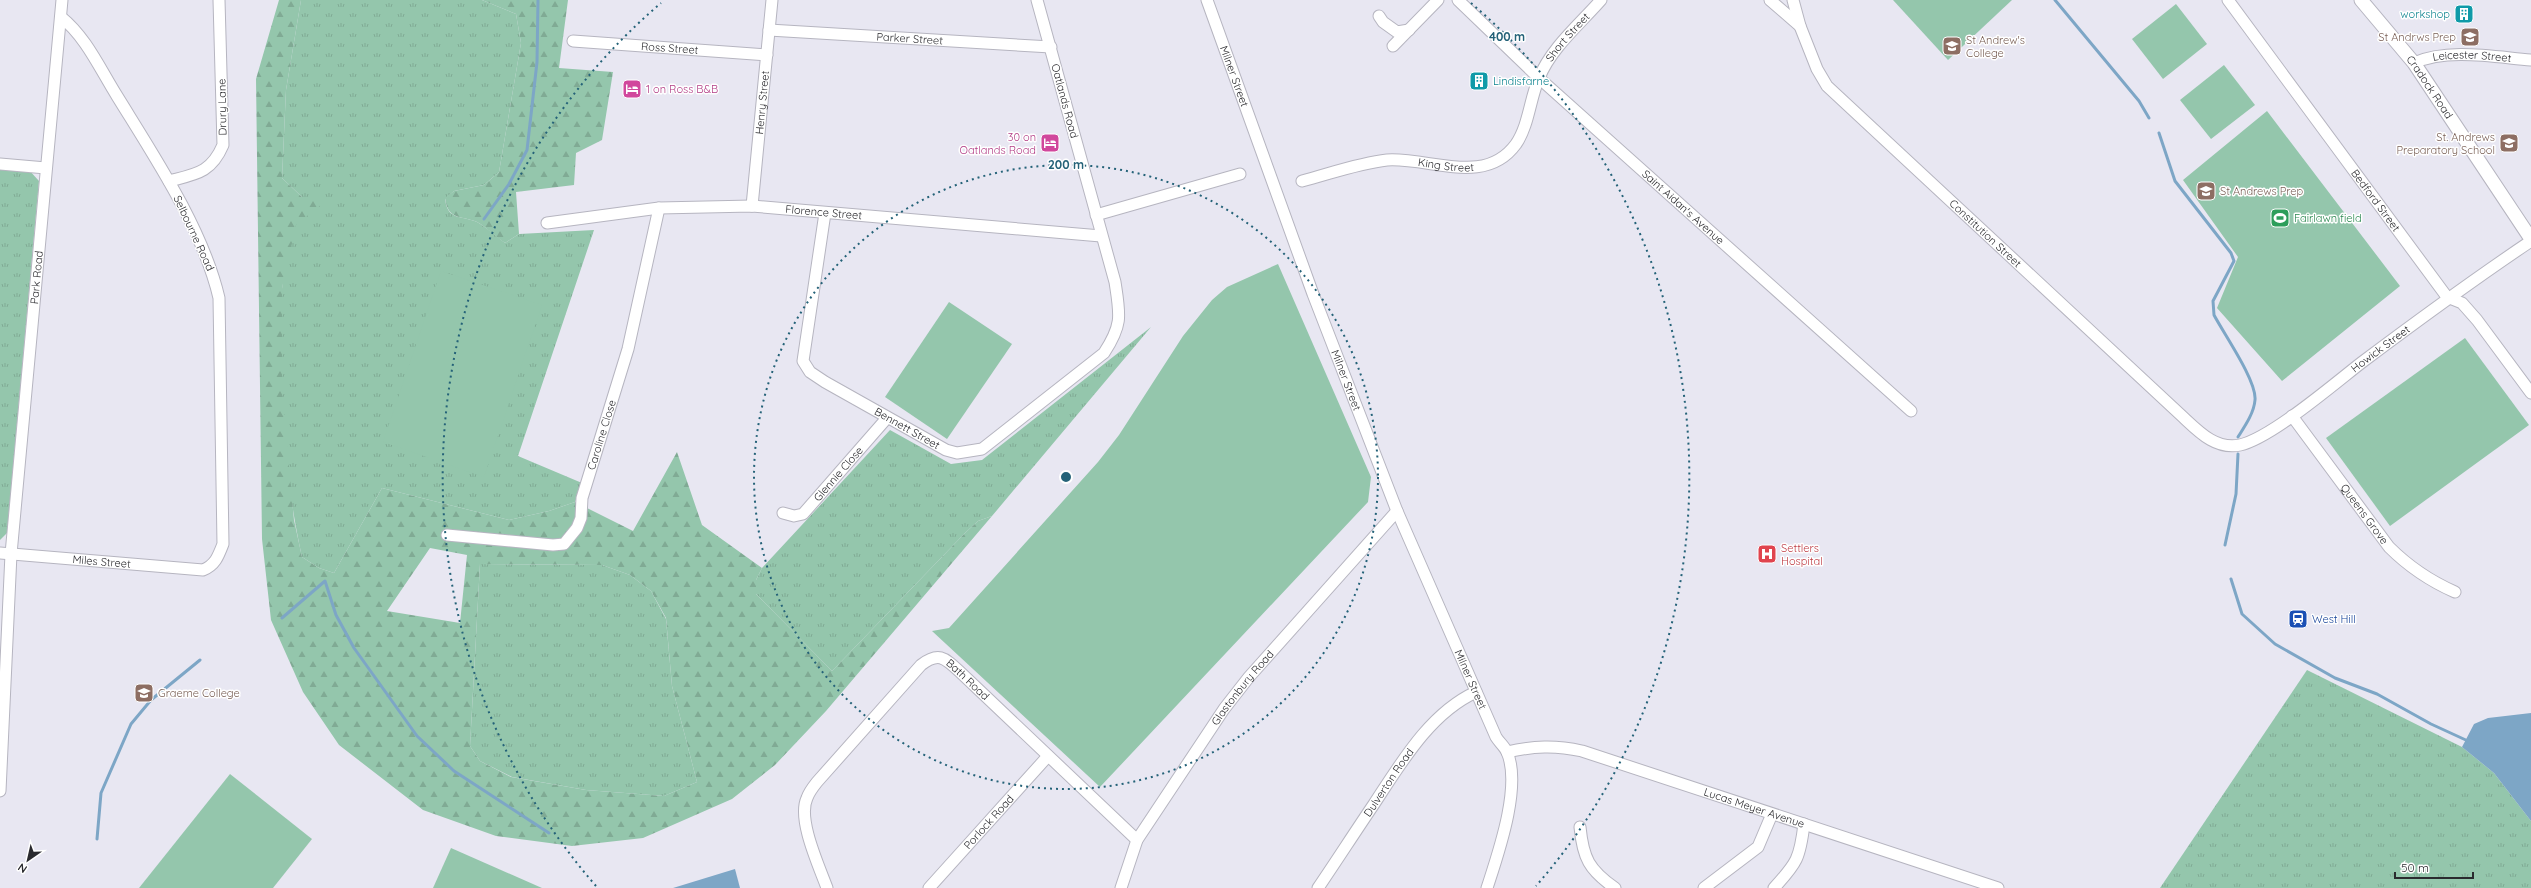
<svg xmlns="http://www.w3.org/2000/svg" width="2531" height="888" font-family="Quicksand,sans-serif">
  <style>
    .grass { fill: url(#grass-tufts) }
    .forest { fill: url(#forest-firs); fill-rule: evenodd }
    .pitch { fill: #94c6ac }
    .water { fill: #7da6c6 }
    .lines { fill: none; stroke-linecap: round; stroke-linejoin: round }
    .stream { stroke: #7da6c6; stroke-width: 3 }
    .minor-casing { stroke: #b6b5c0; stroke-width: 13 }
    .major-casing { stroke: #b6b5c0; stroke-width: 15 }
    .minor { stroke: #fff; stroke-width: 11 }
    .major { stroke: #fff; stroke-width: 13 }
    .ring { fill: none; stroke: #246278; stroke-width: 2; stroke-dasharray: 2 4 }
    .labels { text-anchor: middle; stroke-width: 3; stroke-linejoin: round; paint-order: stroke }
    .culture-label { font-size: 11px; fill: #0d838f; stroke: #fff; text-anchor: end }
    .education-label { font-size: 11px; fill: #785e54; stroke: #fff; text-anchor: start }
    .street-label { font-size: 11px; fill: #2a2a2e; stroke: #fff }
    .hotel-label { font-size: 11px; fill: #b23c85; stroke: #fff; text-anchor: start }
    .leisure-label { font-size: 11px; fill: #27864d; stroke: #fff; text-anchor: start }
    .health-label { font-size: 11px; fill: #be3a42; stroke: #fff; text-anchor: start }
    .transit-label { font-size: 11px; fill: #164399; stroke: #fff; text-anchor: start }
    .centre { fill: #246278; stroke: #fff; stroke-width: 2 }
    .ring-label { font-size: 12px; text-anchor: middle; font-weight: bold; fill: #246278; stroke: #fff; stroke-width: 3; stroke-linejoin: round; paint-order: stroke }
  </style>
  <defs>
    <pattern id="grass-tufts" width="24" height="20" patternUnits="userSpaceOnUse"><rect width="24" height="20" fill="#94c6ac"/><path d="M3 7l-1-3M5 7V3M7 7l1-3M15 17l-1-3M17 17v-4M19 17l1-3" fill="none" stroke="#80aa94"/></pattern>
    <pattern id="forest-firs" width="22" height="20" patternUnits="userSpaceOnUse"><rect width="22" height="20" fill="#94c6ac"/><path d="M5 1l3.5 6h-7zM16 11l3.5 6h-7z" fill="#80aa94"/></pattern>
  </defs>
  <rect width="100%" height="100%" fill="#e8e7f2"/>
  <g class="grass">
    <path d="M301,0h181l34,14 5,29 -22,129 -15,13 -30,6 -9,8c3,22 16,16 32,23 9,5 19,14 28,21l14,-9 75,-4 -76,226 64,27 -7,19 -26,9 -40,9 -127,-32 -48,85 -15,-5 -17,-11c-18,-80 -26,-186 -20,-268 2,-30 13,-62 20,-92l-20,-19 4,-88z"/>
    <path d="M0,168l29,2 10,11 -32,352 -7,7z"/>
    <path d="M1151,327l-159,189 -14,5 -13,12 -133,138 -76,-77v-14l6,-12 128,-138 61,34 31,-4z"/>
    <path d="M480,564l122,1 28,10 21,16 15,28 6,67 25,96 -33,14 -78,-6 -74,-13 -32,-16 -10,-15z"/>
    <path d="M2307,670l155,77 32,26 37,48v67h-371z"/>
  </g>
  <g class="forest">
    <path d="M279,0h22l-15,90 -4,88 20,19 20,7 -26,21 -14,63v103l12,129 8,37 17,11 15,5 48,-85 127,32 40,-9 26,-9 58,29 44,-79 25,73 60,43 -6,12v14l76,77 133,-138 13,-12 14,-5 -166,195 -51,54 -43,34 -89,39 -71,8 -76,-10 -73,-26 -84,-65 -36,-53 -32,-72 -9,-81 -6,-460zM430,548l37,7 -7,68 -73,-12zM480,564l122,1 28,10 21,16 15,27 6,68 25,96 -33,14 -78,-6 -75,-13 -31,-16 -10,-15z"/>
    <path d="M482,0h86l-9,68 54,4 -11,68 -26,13 -2,32 -58,7 3,42 -14,9c-9,-6 -19,-16 -28,-21 -16,-7 -29,-1 -32,-24l9,-7 30,-6 15,-13 22,-129 -5,-29z"/>
  </g>
  <g class="pitch">
    <path d="M1893,0h119l-64,60z"/>
    <path d="M2176,4l31,40 -44,35 -31,-40z"/>
    <path d="M2224,65l31,40 -44,34 -31,-39z"/>
    <path d="M2267,111l133,175 -118,95 -65,-73 21,-51 -55,-77z"/>
    <path d="M1278,264l93,213 -3,25 -268,285 -168,-156 17,-3 149,-166 21,-27 64,-99 29,-36 15,-13z"/>
    <path d="M441,271l101,34 -58,172 -101,-35z"/>
    <path d="M949,302l63,42 -65,95 -62,-42z"/>
    <path d="M2465,338l64,87 -139,101 -64,-88z"/>
    <path d="M230,774l82,65 -39,49h-134z"/>
    <path d="M451,848l91,40h-109z"/>
  </g>
  <g class="water">
    <path d="M2531,713v108l-37,-48 -32,-26 12,-23 14,-6z"/>
    <path d="M735,869l5,19h-67z"/>
  </g>
  <g class="lines">
    <g class="stream">
      <path d="M2055,0l84,101 10,17"/>
      <path d="M2159,133l16,48 56,72 3,8 -21,40 1,14c10,19 43,66 41,85 -1,13 -10,26 -17,37"/>
      <path d="M484,219l25,-35 18,-34 10,-88 1,-62"/>
      <path d="M2225,545l11,-51 2,-40"/>
      <path d="M2231,579l11,35 33,30 60,34 42,16 54,30 37,17"/>
      <path d="M282,618l43,-37 11,34 18,33 63,88 37,35 95,62"/>
      <path d="M97,839l4,-46 30,-69 20,-24 49,-40"/>
    </g>
    <defs>
      <g id="minor">
        <path id="s1" d="M1207,0l106,294 84,217 99,226c3,5 9,10 11,15 15,34 -9,102 -20,136"/>
        <path id="s2" d="M1458,0l81,78 372,333"/>
        <path id="s3" d="M1770,0l30,26 17,43 10,17 356,331c16,15 33,33 57,28 31,-7 94,-61 121,-82 56,-42 112,-83 170,-122"/>
        <path d="M1793,0l7,26"/>
        <path id="s4" d="M2228,0l219,297 15,6 15,17 54,73"/>
        <path d="M1379,16l4,6 14,10 12,-2"/>
        <path id="s5" d="M769,30l282,17"/>
        <path id="s6" d="M573,41l194,14"/>
        <path d="M1393,46l45,-46"/>
        <path id="s7" d="M2414,63c34,-15 80,-6 117,-3"/>
        <path d="M0,164l46,4"/>
        <path d="M169,181c27,-7 42,-8 54,-36l-4,-145"/>
        <path id="s8" d="M1302,181c27,-7 57,-18 85,-21 43,-3 98,27 129,-16 13,-19 14,-46 23,-66 12,-30 41,-54 62,-78"/>
        <path id="s9" d="M752,206l20,-206"/>
        <path id="s10" d="M825,213l-22,148 7,11 15,10 121,68 11,3 25,-4 122,-96c19,-29 16,-38 11,-71l-78,-282"/>
        <path d="M1096,215l144,-41"/>
        <path id="s11" d="M547,223l112,-15 93,-2 349,30"/>
        <path id="s12" d="M2292,416l97,131c20,20 41,34 66,45"/>
        <path id="s13" d="M783,513l11,3 9,-2 84,-96"/>
        <path id="s14" d="M447,535l106,10 11,-1 13,-16 4,-10 1,-20 46,-149 31,-141"/>
        <path id="s15" d="M0,553l203,17c12,-5 15,-13 20,-26l-4,-246c-16,-69 -65,-142 -102,-202 -17,-27 -31,-59 -56,-79"/>
        <path id="s16" d="M1507,752c27,-6 48,-7 75,-1l416,137"/>
        <path id="s17" d="M0,791l11,-237 51,-554"/>
        <path d="M1580,827c3,31 9,43 35,61"/>
        <path id="s18" d="M827,888c-8,-22 -30,-69 -20,-90 2,-6 6,-11 10,-16l104,-117c17,-13 23,-8 38,6l178,169"/>
        <path id="s19" d="M929,888l119,-132"/>
        <path id="s20" d="M1121,888l16,-48 87,-131 25,-32 148,-166"/>
        <path id="s21" d="M1318,888c19,-28 37,-56 56,-84 27,-41 56,-91 102,-112"/>
        <path d="M1704,888l54,-41 14,-33"/>
        <path d="M1774,888c23,-25 26,-30 30,-64"/>
      </g>
      <g id="major">
        <path id="s22" d="M2361,0l53,63 117,176"/>
      </g>
    </defs>
    <use href="#minor" class="minor-casing"/>
    <use href="#major" class="major-casing"/>
    <use href="#minor" class="minor"/>
    <use href="#major" class="major"/>
  </g>
  <g class="ring">
    <circle cx="1066" cy="477" r="312"/>
    <path d="M596 886A623 623 0 0 1 661 3M1471 3A623 623 0 0 1 1536 886"/>
  </g>
  <defs>
    <symbol id="building-square" viewBox="-11 -11 22 22"><rect x="-9" y="-9" width="18" height="18" rx="4" fill="#0f9aa8" stroke="#fff"/><path d="M-4-6H4V6H1V3H-1V6H-4ZM-2.5-4.3h1.7v1.8h-1.7ZM.8-4.3h1.7v1.8H.8ZM-2.5-1h1.7V.8h-1.7ZM.8-1h1.7V.8H.8Z" fill="#fff"/></symbol>
    <symbol id="school-square" viewBox="-11 -11 22 22"><rect x="-9" y="-9" width="18" height="18" rx="4" fill="#8d6e63" stroke="#fff"/><path d="M0-5L7-2L0 1L-7-2ZM-4 1L0 2.5L4 1V4Q0 6-4 4Z" fill="#fff"/></symbol>
    <symbol id="hotel-square" viewBox="-11 -11 22 22"><rect x="-9" y="-9" width="18" height="18" rx="4" fill="#d1479c" stroke="#fff"/><path d="M-6-4.5h1.5V1H6V5H4.5V3h-9V5H-6ZM-4 0a1.8 1.8 0 1 1 3.6 0ZM.5 0V-2.5h3Q6-2.5 6 0Z" fill="#fff"/></symbol>
    <symbol id="stadium-square" viewBox="-11 -11 22 22"><rect x="-9" y="-9" width="18" height="18" rx="4" fill="#2e9e5b" stroke="#fff"/><path d="M0-5a6.5 5 0 1 0 0 10a6.5 5 0 1 0 0-10ZM-3.5-1.8h7v3.6h-7Z" fill="#fff"/></symbol>
    <symbol id="hospital-square" viewBox="-11 -11 22 22"><rect x="-9" y="-9" width="18" height="18" rx="4" fill="#e0444e" stroke="#fff"/><path d="M-5-5h3v3.5h4V-5h3V5h-3V1.5h-4V5h-3Z" fill="#fff"/></symbol>
    <symbol id="station-square" viewBox="-11 -11 22 22"><rect x="-9" y="-9" width="18" height="18" rx="4" fill="#1a4fb4" stroke="#fff"/><path d="M-3-6H3Q5-6 5-4V2Q5 4 3 4L4.5 6H3L1.5 4h-3L-3 6H-4.5L-3 4Q-5 4-5 2V-4Q-5-6-3-6ZM-3.5-4v3h7v-3ZM-3.5 1v1.5H-2V1ZM2 1v1.5H3.5V1Z" fill="#fff"/></symbol>
  </defs>
  <g fill-rule="evenodd">
    <use href="#building-square" x="2453" y="3" width="22" height="22"/>
    <use href="#school-square" x="2459" y="26" width="22" height="22"/>
    <use href="#school-square" x="1941" y="35" width="22" height="22"/>
    <use href="#building-square" x="1468" y="70" width="22" height="22"/>
    <use href="#hotel-square" x="621" y="78" width="22" height="22"/>
    <use href="#hotel-square" x="1039" y="132" width="22" height="22"/>
    <use href="#school-square" x="2498" y="132" width="22" height="22"/>
    <use href="#school-square" x="2195" y="180" width="22" height="22"/>
    <use href="#stadium-square" x="2269" y="207" width="22" height="22"/>
    <use href="#hospital-square" x="1756" y="543" width="22" height="22"/>
    <use href="#station-square" x="2287" y="608" width="22" height="22"/>
    <use href="#school-square" x="133" y="682" width="22" height="22"/>
  </g>
  <g class="labels">
    <g class="culture-label">
      <text x="2450" y="18">workshop</text>
      <text x="1493" y="85" text-anchor="start">Lindisfarne</text>
    </g>
    <g class="education-label">
      <text x="2456" y="41" text-anchor="end">St Andrws Prep</text>
      <text x="1966" y="44">St Andrew's<tspan x="1966" dy="13">College</tspan></text>
      <text x="2495" y="141" text-anchor="end">St. Andrews<tspan x="2495" dy="13">Preparatory School</tspan></text>
      <text x="2220" y="195">St Andrews Prep</text>
      <text x="158" y="697">Graeme College</text>
    </g>
    <g class="street-label">
      <text dy="4" stroke="none"><textPath href="#s8" startOffset="345">Short Street</textPath></text>
      <text dy="4" stroke="none"><textPath href="#s5" startOffset="141">Parker Street</textPath></text>
      <text dy="4" stroke="none"><textPath href="#s6" startOffset="97">Ross Street</textPath></text>
      <text dy="4" stroke="none"><textPath href="#s7" startOffset="59">Leicester Street</textPath></text>
      <text dy="4" stroke="none"><textPath href="#s1" startOffset="81">Milner Street</textPath></text>
      <text dy="4" stroke="none"><textPath href="#s22" startOffset="111">Cradock Road</textPath></text>
      <text transform="translate(1065 101) rotate(75)" y="4">Oatlands Road</text>
      <text dy="4" stroke="none"><textPath href="#s9" startOffset="104">Henry Street</textPath></text>
      <text transform="translate(222 107) rotate(-91)" y="4">Drury Lane</text>
      <text dy="4" stroke="none"><textPath href="#s8" startOffset="147">King Street</textPath></text>
      <text dy="4" stroke="none"><textPath href="#s4" startOffset="249">Bedford Street</textPath></text>
      <text dy="4" stroke="none"><textPath href="#s2" startOffset="306">Saint Aidan's Avenue</textPath></text>
      <text dy="4" stroke="none"><textPath href="#s11" startOffset="278">Florence Street</textPath></text>
      <text transform="translate(194 233) rotate(65)" y="4">Selbourne Road</text>
      <text dy="4" stroke="none"><textPath href="#s3" startOffset="322">Constitution Street</textPath></text>
      <text dy="4" stroke="none"><textPath href="#s17" startOffset="515">Park Road</textPath></text>
      <text dy="4" stroke="none"><textPath href="#s3" startOffset="829">Howick Street</textPath></text>
      <text dy="4" stroke="none"><textPath href="#s1" startOffset="405">Milner Street</textPath></text>
      <text dy="4" stroke="none"><textPath href="#s10" startOffset="275">Bennett Street</textPath></text>
      <text dy="4" stroke="none"><textPath href="#s14" startOffset="235">Caroline Close</textPath></text>
      <text dy="4" stroke="none"><textPath href="#s13" startOffset="74">Glennie Close</textPath></text>
      <text dy="4" stroke="none"><textPath href="#s12" startOffset="122">Queens Grove</textPath></text>
      <text dy="4" stroke="none"><textPath href="#s15" startOffset="102">Miles Street</textPath></text>
      <text dy="4" stroke="none"><textPath href="#s18" startOffset="326">Bath Road</textPath></text>
      <text dy="4" stroke="none"><textPath href="#s1" startOffset="729">Milner Street</textPath></text>
      <text dy="4" stroke="none"><textPath href="#s20" startOffset="236">Glastonbury Road</textPath></text>
      <text dy="4" stroke="none"><textPath href="#s21" startOffset="127">Dulverton Road</textPath></text>
      <text dy="4" stroke="none"><textPath href="#s16" startOffset="257">Lucas Meyer Avenue</textPath></text>
      <text dy="4" stroke="none"><textPath href="#s19" startOffset="89">Porlock Road</textPath></text>
    </g>
    <g class="hotel-label">
      <text x="646" y="93">1 on Ross B&amp;B</text>
      <text x="1036" y="141" text-anchor="end">30 on<tspan x="1036" dy="13">Oatlands Road</tspan></text>
    </g>
    <g class="leisure-label">
      <text x="2294" y="222">Fairlawn field</text>
    </g>
    <g class="health-label">
      <text x="1781" y="552">Settlers<tspan x="1781" dy="13">Hospital</tspan></text>
    </g>
    <g class="transit-label">
      <text x="2312" y="623">West Hill</text>
    </g>
  </g>
  <circle cx="1066" cy="477" r="6" class="centre"/>
  <g class="ring-label">
    <text x="1507" y="41">400 m</text>
    <text x="1066" y="169">200 m</text>
  </g>
  <g transform="translate(28 860) rotate(214)" stroke="#ffffff" stroke-width="3" paint-order="stroke">
  <path d="M0-3L7 15L0 10L-7 15Z" fill="#2a2a2e"/>
  <text y="-6" font-size="11" font-weight="bold" text-anchor="middle" fill="#2a2a2e">N</text>
  </g>
  <path d="M2395 872v6h78v-6" fill="none" stroke="#2a2a2e" stroke-width="2"/>
  <text x="2401" y="872" font-size="12" fill="#2a2a2e" stroke="#ffffff" stroke-width="3" paint-order="stroke">50 m</text>
</svg>
